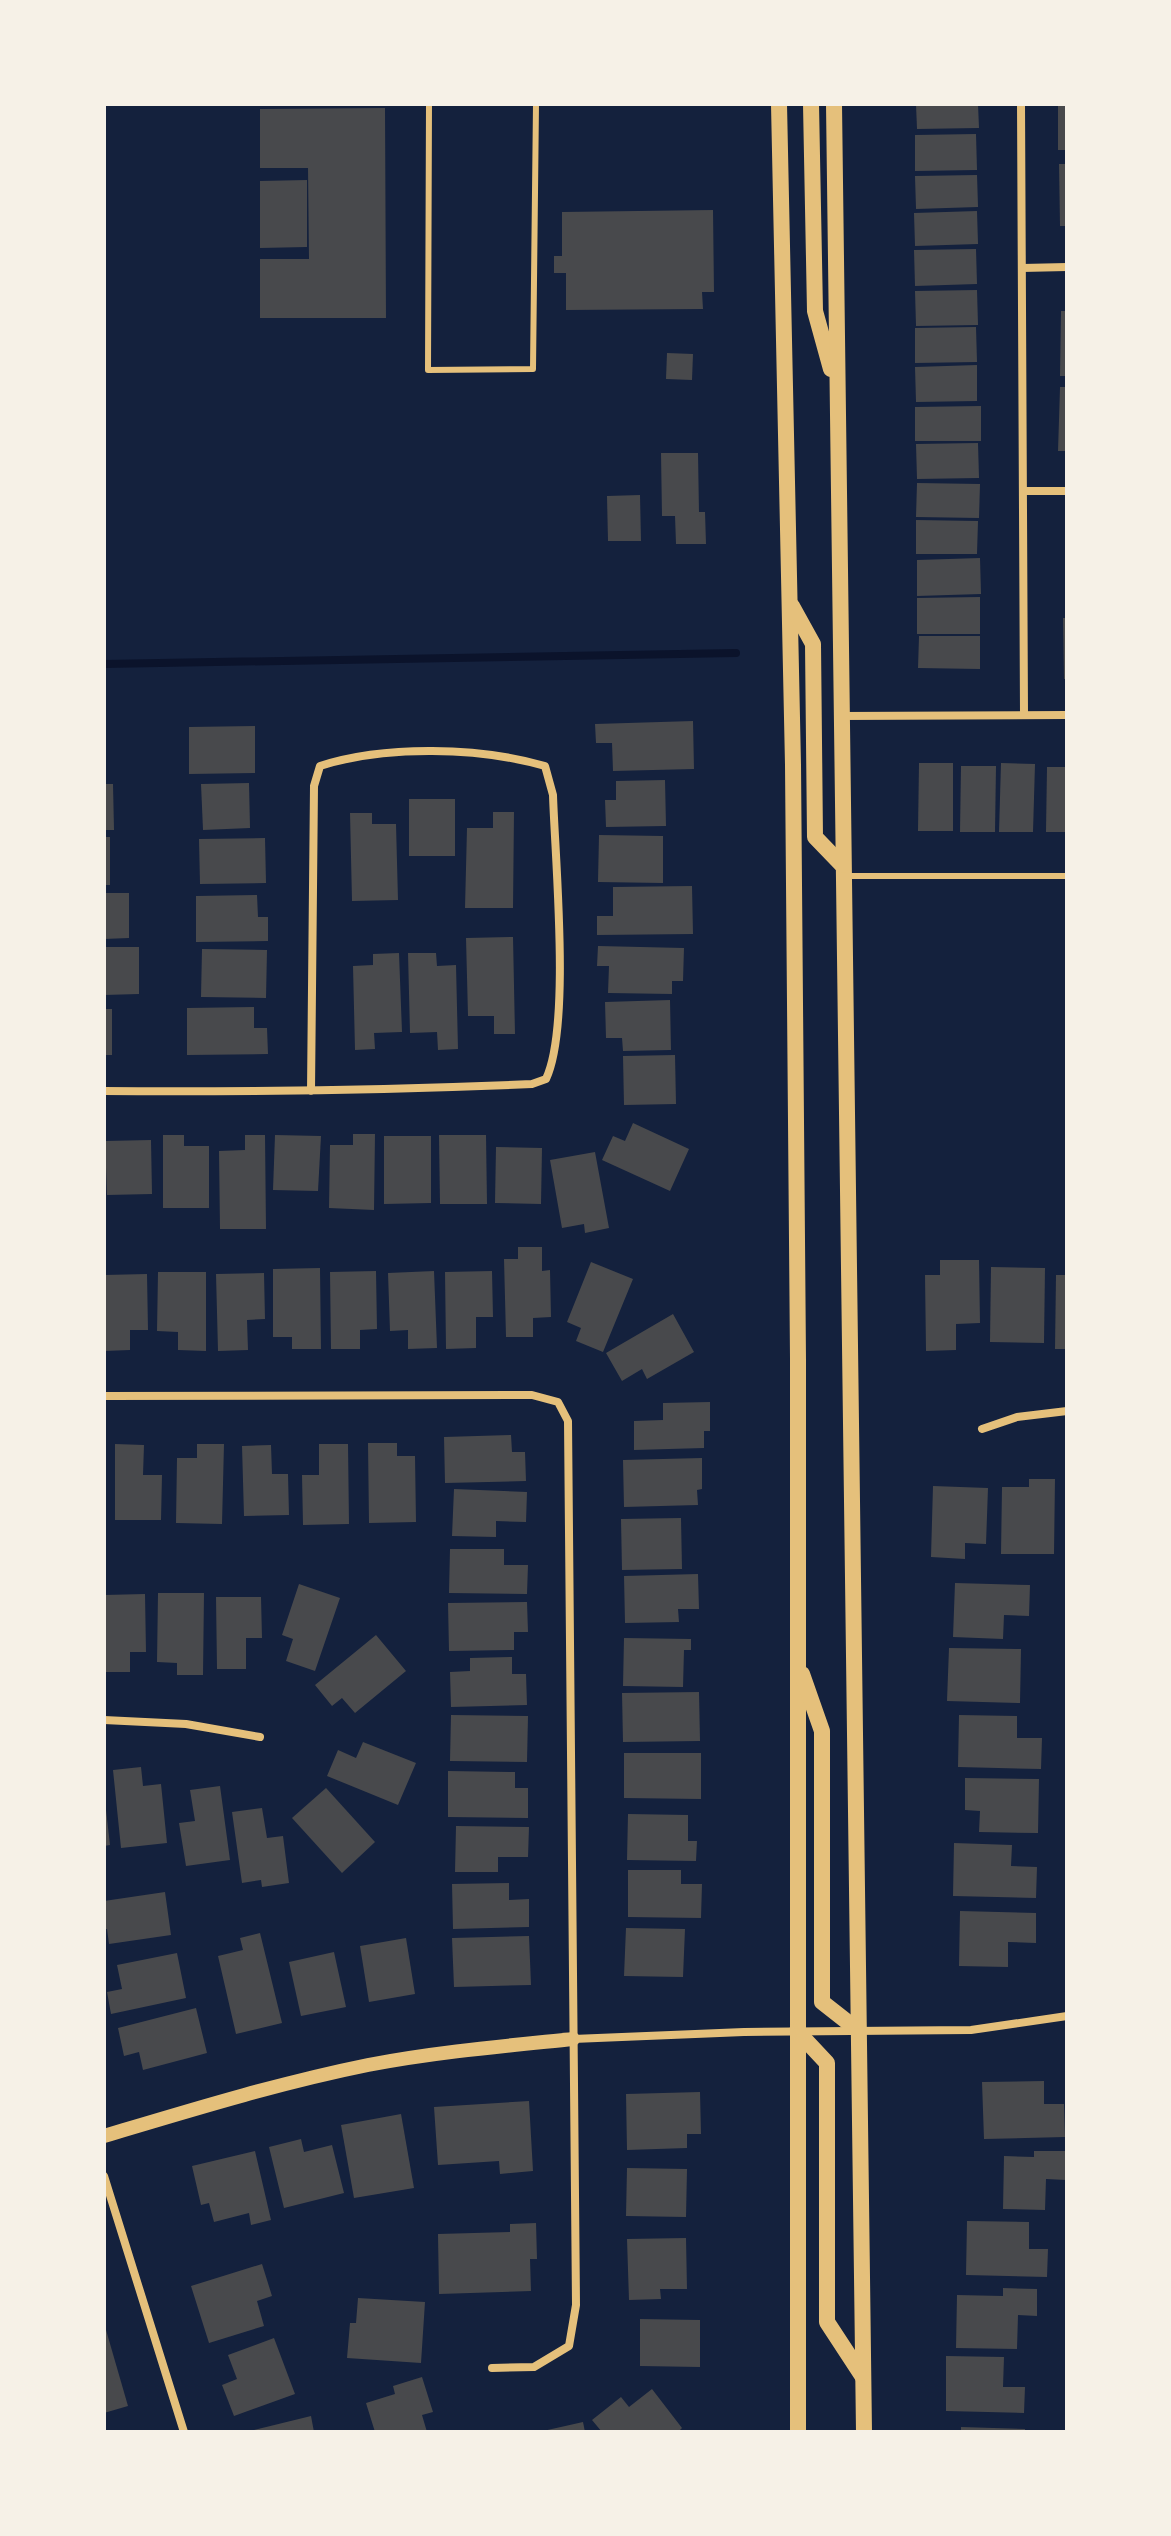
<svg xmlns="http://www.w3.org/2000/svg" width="1171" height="2536" font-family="Poppins,sans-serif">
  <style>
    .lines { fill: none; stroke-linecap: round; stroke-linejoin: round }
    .stream { stroke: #0b132b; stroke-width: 8 }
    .building { fill: #48494c }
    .service { stroke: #e5c07b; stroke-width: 6 }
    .minor { stroke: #e5c07b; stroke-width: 8 }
    .tertiary { stroke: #e5c07b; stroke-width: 14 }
    .secondary { stroke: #e5c07b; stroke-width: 16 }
  </style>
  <rect width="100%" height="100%" fill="#14213d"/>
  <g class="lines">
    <path class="stream" d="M104,664l632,-11"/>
  </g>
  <g class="building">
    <path d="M916,104h62l1,24 -62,1z"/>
    <rect x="1058" y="104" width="9" height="46"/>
    <path d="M385,108l1,210h-126v-59h49l-1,-91h-48v-59z"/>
    <path d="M976,134l1,36 -62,1v-36z"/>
    <path d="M1059,164h8v62h-7z"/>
    <path d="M977,175l1,32 -62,2 -1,-33z"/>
    <path d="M307,180v67l-47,1v-67z"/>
    <path d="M713,210l1,82h-12l1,17 -137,1v-37h-12v-17h8v-44z"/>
    <path d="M977,211l1,33 -63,2 -1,-33z"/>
    <path d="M976,249l1,35 -62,2 -1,-36z"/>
    <path d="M977,290l1,35 -62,1 -1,-35z"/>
    <path d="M1061,311h6v65h-7z"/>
    <path d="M976,327l1,35 -62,1v-35z"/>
    <path d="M667,353l26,1 -1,26 -26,-1z"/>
    <path d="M977,365v36l-61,1 -1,-35z"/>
    <path d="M1060,387h7v64h-9z"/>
    <path d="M981,406v35h-66v-34z"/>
    <path d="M978,443l1,35 -62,1 -1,-35z"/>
    <path d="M661,453h37l1,59h6l1,32h-30l-1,-28h-13z"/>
    <path d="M917,483l63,1 -1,34 -63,-1z"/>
    <path d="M640,495l1,46h-33l-1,-45z"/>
    <path d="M916,520l62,1 -1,33h-61z"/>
    <path d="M980,558l1,36 -64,2v-36z"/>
    <path d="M980,597v37h-63v-36z"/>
    <path d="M1063,618h4v61h-3z"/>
    <path d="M919,636h61v33l-62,-1z"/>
    <path d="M693,721l1,48 -81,2 -1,-28h-16l-1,-19z"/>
    <path d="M255,726v47l-66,1v-47z"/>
    <path d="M919,763h34v68h-35z"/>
    <path d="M1001,763l34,1 -2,68h-34z"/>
    <path d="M961,766h35l-1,66h-35z"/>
    <path d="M1047,767h20v65h-21z"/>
    <path d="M665,780l1,46 -60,1 -1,-27h11v-19z"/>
    <path d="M249,783l1,45 -47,2 -2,-46z"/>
    <path d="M104,784h9l1,46h-10z"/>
    <rect x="409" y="799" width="46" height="57"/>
    <path d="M493,812h21l-1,96h-48l2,-80h26z"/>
    <path d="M350,813h22v11h24l2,76 -46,1z"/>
    <path d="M599,835l64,1v47l-65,-1z"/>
    <rect x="104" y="837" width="6" height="48"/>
    <path d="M265,838l1,45 -66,1 -1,-45z"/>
    <path d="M692,886l1,48 -96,1v-19h16v-29z"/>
    <path d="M104,893h25v45l-25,1z"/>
    <path d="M257,895l1,22h10v24l-72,1v-46z"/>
    <path d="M513,937l2,97h-21v-18h-26l-2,-78z"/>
    <path d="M598,946l86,2 -1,33h-11v13l-64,-1 1,-27h-12z"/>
    <path d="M104,947h35v47l-35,1z"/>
    <path d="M202,949l65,1 -1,48 -65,-1z"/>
    <path d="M399,953l3,79 -28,1 1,16 -20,1 -2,-84 20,-1v-11z"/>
    <path d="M408,953h28l1,13 19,-1 2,84 -20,1 -1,-18 -27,1z"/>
    <path d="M670,1000l1,50 -48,1 -1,-13h-16l-1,-36z"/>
    <path d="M254,1007v21h13l1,26 -81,1v-47z"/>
    <rect x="104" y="1009" width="8" height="46"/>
    <path d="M675,1055l1,49 -52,1 -1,-49z"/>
    <path d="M633,1123l56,26 -19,42 -68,-31 11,-24 12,5z"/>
    <path d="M353,1134h22l-1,76 -45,-2 1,-63h23z"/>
    <path d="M163,1135h21v11h25v62h-46z"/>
    <path d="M245,1135h20l1,94h-46l-1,-78 26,-1z"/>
    <path d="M275,1135l46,1 -3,55 -45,-1z"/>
    <path d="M439,1135h47l1,69h-47z"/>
    <path d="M384,1136h47v67l-47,1z"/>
    <path d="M151,1140l1,54 -45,1 -2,-54z"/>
    <path d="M496,1147l46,1 -1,56 -46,-1z"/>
    <path d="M595,1152l14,76 -24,5 -1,-9 -22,4 -12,-68z"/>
    <path d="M518,1247h24v24l8,-1 1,47 -18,1v19h-27l-2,-78h14z"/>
    <path d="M940,1260h39l1,63 -24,1v26l-30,1 -1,-76h15z"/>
    <path d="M591,1262l42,17 -30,73 -27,-11 5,-13 -14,-6z"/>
    <path d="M991,1267l54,1 -1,75 -54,-1z"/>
    <path d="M320,1268l1,81h-29v-12h-19v-68z"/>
    <path d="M376,1271l1,58 -17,1v19h-29l-1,-77z"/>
    <path d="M434,1271l3,77 -29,1v-19l-18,1 -2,-58z"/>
    <path d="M492,1271l1,46h-17v31l-30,1 -1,-77z"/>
    <path d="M158,1272h48v79l-28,-1v-18l-21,-1z"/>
    <path d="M264,1273l1,46 -18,1 1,30 -30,1 -2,-77z"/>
    <path d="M147,1274l1,56h-18v20l-26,1v-76z"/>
    <path d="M1056,1275h11v74h-12z"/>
    <path d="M673,1314l21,38 -47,27 -5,-10 -20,12 -16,-28z"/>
    <path d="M710,1402v29h-6v17l-70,2v-29l29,-1v-17z"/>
    <path d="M511,1435l1,17h13l1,29 -81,2 -1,-46z"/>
    <path d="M368,1443h29v13h18l1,66 -47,1z"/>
    <path d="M115,1444l29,1 -1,30h19l-1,45h-46z"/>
    <path d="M197,1444h27l-2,80 -46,-1 1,-65h20z"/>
    <path d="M319,1444h29l1,80 -46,1 -1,-50h17z"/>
    <path d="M271,1445l1,29h16l1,41 -45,1 -2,-70z"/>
    <path d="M702,1458v31l-5,1 1,15 -74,2 -1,-47z"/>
    <path d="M1029,1479h26l-1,75h-53l1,-67h27z"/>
    <path d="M933,1486l55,2 -2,56 -21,-1v16l-34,-2z"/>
    <path d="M454,1489l73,3 -1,30 -30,-1v16l-44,-1z"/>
    <path d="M681,1518l1,51 -60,1 -1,-51z"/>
    <path d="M450,1549h54v16h24l-1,29 -78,-1z"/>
    <path d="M698,1574l1,35h-21l1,13 -54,1 -1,-47z"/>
    <path d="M955,1583l75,2 -1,31 -25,-1 -1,24 -50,-2z"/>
    <path d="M299,1584l41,14 -25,73 -29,-10 7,-22 -11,-4z"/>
    <path d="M158,1593h46l-1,82h-26v-12l-20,-1z"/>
    <path d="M145,1594l1,58h-16v20h-26v-77z"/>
    <path d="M216,1597h45l1,41h-16v31h-29z"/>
    <path d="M527,1602l1,30h-14v18l-65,1 -1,-48z"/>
    <path d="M376,1635l30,36 -51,42 -13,-15 -10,8 -17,-21z"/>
    <path d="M624,1638l67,1v11h-7l-1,37 -60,-1z"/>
    <path d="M949,1648l72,1 -1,54 -73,-2z"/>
    <path d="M512,1657v17h14l1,31 -76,2 -1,-35 20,-1v-13z"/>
    <path d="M699,1692l1,49 -77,1 -1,-49z"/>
    <path d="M451,1715l77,1 -1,46 -77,-1z"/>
    <path d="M959,1715l58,1v22h25l-1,31 -83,-2z"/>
    <path d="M363,1742l53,21 -18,42 -71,-29 11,-26 18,8z"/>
    <path d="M624,1753h77v46l-77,-1z"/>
    <path d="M141,1767l2,19 18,-2 6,59 -46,5 -8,-78z"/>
    <path d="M448,1771l67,1v16h13v30l-80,-1z"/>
    <path d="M965,1778l74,1 -1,54 -59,-1 1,-21 -15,-1z"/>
    <path d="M220,1786l10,74 -44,6 -7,-43 16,-2 -5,-31z"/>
    <path d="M326,1788l49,54 -33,31 -50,-55z"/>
    <path d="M262,1808l5,30 16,-2 6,47 -27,4 -1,-7 -19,3 -10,-71z"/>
    <path d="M106,1810l4,35 -6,1v-35z"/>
    <path d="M628,1814l60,1v26h9l-1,20 -69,-1z"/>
    <path d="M456,1826l73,1 -1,30h-30v15h-43z"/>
    <path d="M954,1843l58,2 -1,21 26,1 -1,31 -83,-2z"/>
    <path d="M628,1870h53v14h21l-1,34 -73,-1z"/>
    <path d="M509,1883v17l20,-1v28l-76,2 -1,-45z"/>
    <path d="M165,1892l6,43 -62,9 -2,-15h-3v-28z"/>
    <path d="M960,1911l76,2v30l-28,-1v25l-49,-1z"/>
    <path d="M626,1928l59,1 -2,48 -59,-1z"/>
    <path d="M260,1933l22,90 -46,11 -18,-78 25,-6 -3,-12z"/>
    <path d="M529,1936l2,49 -77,2 -2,-49z"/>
    <path d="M406,1938l9,56 -46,8 -9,-56z"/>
    <path d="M334,1952l12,55 -45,9 -12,-54z"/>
    <path d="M177,1953l9,45 -75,16 -4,-22 15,-3 -5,-24z"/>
    <path d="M196,2008l11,45 -64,17 -4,-18 -15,4 -6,-28z"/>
    <path d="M1044,2081v23h20l1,33 -81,2 -2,-57z"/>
    <path d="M700,2092l1,42h-14v14l-60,2 -1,-56z"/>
    <path d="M529,2101l4,70 -33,3 -1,-13 -61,4 -4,-58z"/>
    <path d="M401,2114l13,74 -60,10 -13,-73z"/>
    <path d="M301,2139l3,13 28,-7 12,48 -60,15 -15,-61z"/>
    <path d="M255,2151l16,69 -20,5 -2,-12 -35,9 -5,-19 -8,2 -9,-39z"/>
    <path d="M1034,2151h33l-1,29 -20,-1 -1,31 -42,-1 1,-53 30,1z"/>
    <path d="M627,2168l60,1 -1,48 -60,-1z"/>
    <path d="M967,2221l62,1v27h19l-1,28 -81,-2z"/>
    <path d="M536,2223l1,36h-7l1,32 -92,3 -1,-60 72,-2v-8z"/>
    <path d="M686,2238l1,51h-27l1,10 -32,1 -2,-61z"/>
    <path d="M262,2264l10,32 -15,5 7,25 -55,17 -18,-57z"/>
    <path d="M1003,2288l34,1v27l-19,-1 -1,34 -61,-1 1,-53 46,1z"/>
    <path d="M358,2298l67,4 -4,61 -74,-5 3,-35h6z"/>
    <path d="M640,2319l60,1v47l-60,-1z"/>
    <path d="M104,2323l24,83 -24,7z"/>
    <path d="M274,2338l21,56 -61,22 -12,-31 15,-6 -9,-24z"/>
    <path d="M946,2356l58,1 -1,30h22l-1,26 -78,-2z"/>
    <path d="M422,2377l11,35 -11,3 5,17h-52l-9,-29 29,-9 -2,-8z"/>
    <path d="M652,2389l30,39 -4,4h-76l-10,-12 29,-23 8,10z"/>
    <path d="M311,2416l3,16h-64v-1z"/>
    <path d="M583,2422l2,10h-42v-1z"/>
    <path d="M961,2427l64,2v3h-64z"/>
  </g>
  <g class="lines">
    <g class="service">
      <path d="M429,104l-1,266 105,-1 3,-265"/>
      <path d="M846,876h221"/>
    </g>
    <g class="minor">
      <path d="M1021,104l3,610"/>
      <path d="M1022,268l45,-1"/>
      <path d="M1023,491h44"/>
      <path d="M841,716l226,-1"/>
      <path d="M104,1091c143,1 285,-1 428,-7l14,-5c25,-53 9,-219 7,-284l-8,-29c-66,-19 -160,-21 -225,0l-6,20 -3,305"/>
      <path d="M104,1396l428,-1 26,7 10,19 8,884 -7,41 -35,21 -42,1"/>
      <path d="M982,1429l35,-12 50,-6"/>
      <path d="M104,1720l82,4 74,13"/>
      <path d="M573,2039l171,-7 227,-2 96,-14"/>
      <path d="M104,2176l80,256"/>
    </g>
    <path class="tertiary" d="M104,2136c87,-26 175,-53 264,-71 68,-13 137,-19 205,-26"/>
    <g class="secondary">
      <path d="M779,104l14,661 5,594v1073"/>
      <path d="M811,104l4,207 16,58"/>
      <path d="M834,104l30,2328"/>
      <path d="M792,606l21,38 2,193 27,28"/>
      <path d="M802,1674l20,57v271l37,29"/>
      <path d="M797,2031l30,32v259l36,55"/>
    </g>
  </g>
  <rect width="1171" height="2536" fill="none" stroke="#f6f1e7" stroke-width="212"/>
</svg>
